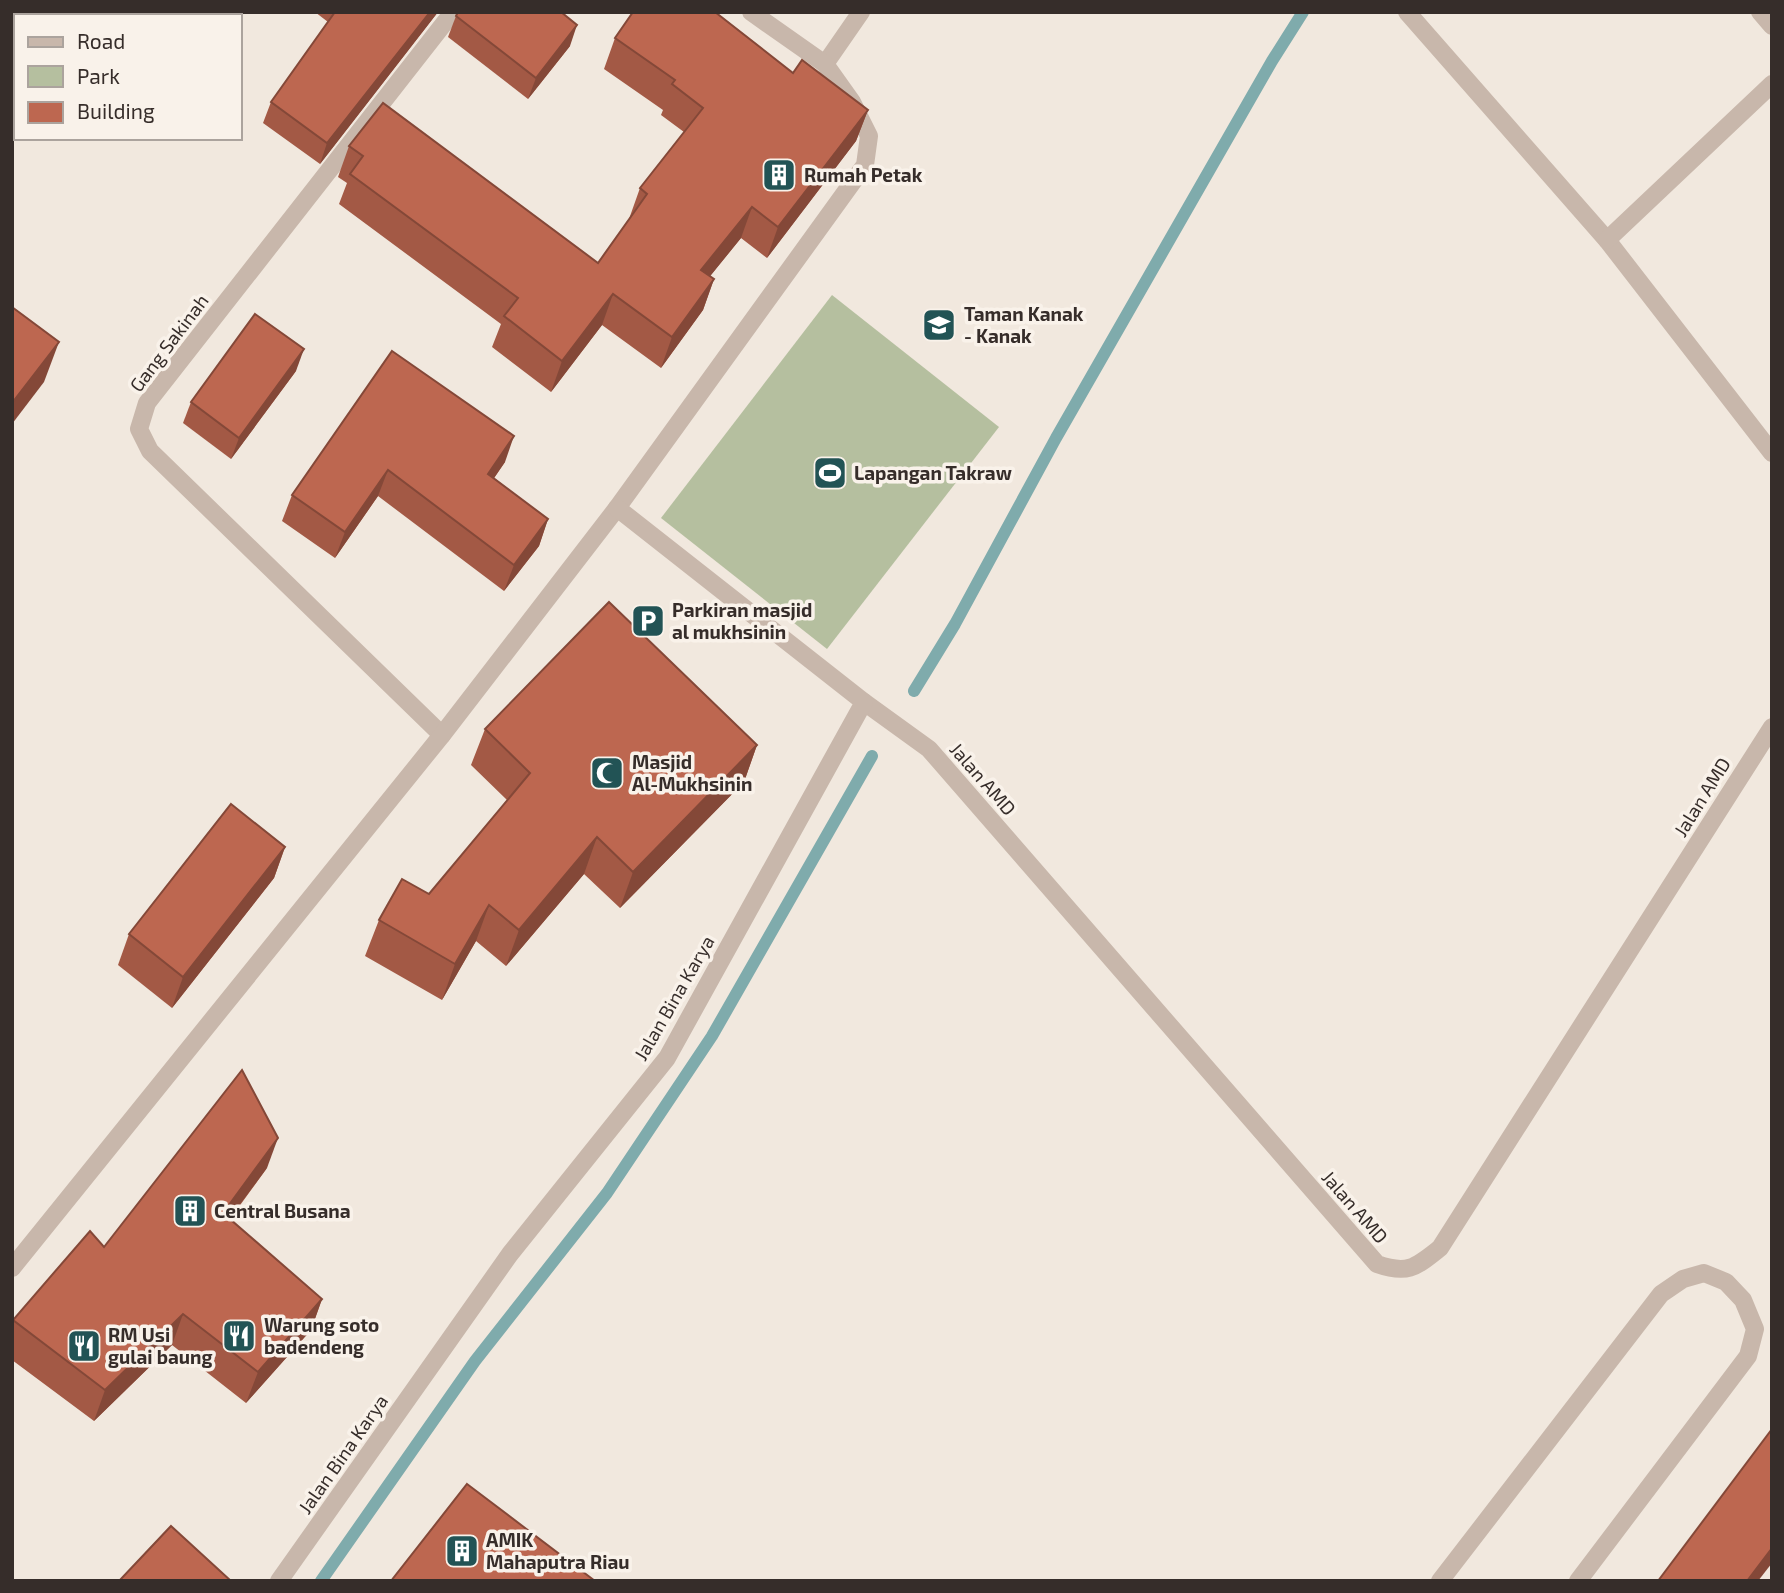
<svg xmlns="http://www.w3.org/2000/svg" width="1784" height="1593" font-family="'Exo 2',sans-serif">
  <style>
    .green { fill: #b5bf9f }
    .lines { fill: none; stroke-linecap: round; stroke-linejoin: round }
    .stream { stroke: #7fabac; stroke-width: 12 }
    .minor { stroke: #c8b7ab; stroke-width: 18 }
    .wall { fill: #a35945 }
    .shaded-wall { fill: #844838 }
    .building { fill: #bd6750; stroke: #844838; stroke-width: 2 }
    .labels { text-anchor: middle; stroke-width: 7; stroke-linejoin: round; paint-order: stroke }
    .poi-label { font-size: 19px; font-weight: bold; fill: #362d2a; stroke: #f9f2ea; text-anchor: start }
    .street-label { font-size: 19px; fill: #362d2a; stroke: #f9f2ea }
  </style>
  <rect width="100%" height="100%" fill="#f1e8de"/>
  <path class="green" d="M832,295l167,132 -172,222 -166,-131z"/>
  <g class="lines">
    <g class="stream">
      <path d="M914,691l41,-67 101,-186 216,-377 31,-49"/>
      <path d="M321,1581l154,-220 132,-168 105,-157 160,-280"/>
    </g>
    <g class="minor">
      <path d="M1407,12l200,228 165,213"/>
      <path d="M1760,12l12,14"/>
      <path d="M825,64l36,-52"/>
      <path d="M12,114l4,3"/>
      <path d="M1607,240l165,-156"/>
      <path d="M864,702l65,47 448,515c31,11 39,3 63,-16l332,-521"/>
      <path d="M442,735l-292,-284 -11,-22 8,-26 306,-391"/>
      <path d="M12,1268l430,-533 175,-227 248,-343 4,-29 -17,-34 -27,-38 -74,-52"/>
      <path d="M279,1581l231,-327 157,-196 197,-356 -247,-194"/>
      <path d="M1440,1581l221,-287 22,-15 21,-6 22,9 17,18 12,29 -7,27 -170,225"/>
    </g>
  </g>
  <g class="wall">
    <path d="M315,12h123l-118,152 -57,-41 8,-21 57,-80z"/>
    <path d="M717,13l76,60 75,37 -12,31 -89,117 -26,-20 -31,38 4,3 -11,31 -42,58 -59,-43 -51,67 -59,-45 9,-23 -162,-120 8,-21 -9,-6 11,-31 249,117 31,-44 11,-31 44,-56 -23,-17 2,-5 -59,-41 11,-31z"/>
    <path d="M456,16l114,30 -42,53 -80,-62z"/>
    <path d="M392,351l113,111 -11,16 54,41 -9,27 -35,45 -126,-95 -43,62 -53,-37 10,-26z"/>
    <path d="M296,371l-65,88 -48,-36 8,-21z"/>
    <path d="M485,729l272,16 -13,37 -124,126 -36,-34 -78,92 -30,-25 -34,59 -77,-44 14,-36 50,-26 78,-94 -36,-35z"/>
    <path d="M285,847l-11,31 -102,130 -54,-43 11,-31z"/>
    <path d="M267,1168l-37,51 92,80 -11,31 -65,73 -74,-58 -78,76 -82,-61 1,-40z"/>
  </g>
  <g class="shaded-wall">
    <path d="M430,12h8l-118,152 7,-21z"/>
    <path d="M577,25l-7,21 -42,53 8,-21z"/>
    <path d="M868,110l-12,31 -89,117 11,-31z"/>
    <path d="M752,207l-11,31 -51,63 11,-31z"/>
    <path d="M714,279l-11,31 -42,58 11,-31z"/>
    <path d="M613,294l-11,31 -51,67 11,-31z"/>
    <path d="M59,342l-15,40 -32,42v-21z"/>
    <path d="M304,349l-8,22 -65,88 8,-21z"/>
    <path d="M514,436l-9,26 -26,38 9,-26z"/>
    <path d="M388,470l-10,26 -43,62 10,-26z"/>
    <path d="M548,519l-9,27 -35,45 10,-26z"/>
    <path d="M757,745l-13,37 -124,126 13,-36z"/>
    <path d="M597,837l-13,37 -78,92 13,-36z"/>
    <path d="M285,847l-11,31 -102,130 11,-31z"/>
    <path d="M489,905l-13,36 -34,59 13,-36z"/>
    <path d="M278,1138l-11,30 -56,75 12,-30z"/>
    <path d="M322,1299l-11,31 -65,73 12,-31z"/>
    <path d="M183,1314l-11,31 -78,76 11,-31z"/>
    <path d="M1772,1548v15l-14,18h-11z"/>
  </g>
  <g class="building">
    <path d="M335,12h95l-103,131 -56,-41z"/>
    <path d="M458,12h103l16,13 -41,53 -80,-62z"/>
    <path d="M633,12h82l78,61 9,-13 66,50 -90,117 -26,-20 -51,63 13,9 -42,58 -59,-43 -51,67 -58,-45 14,-18 -168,-124 13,-18 -14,-10 34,-43 215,160 49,-69 -7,-6 63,-80 -31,-24 3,-4 -60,-42z"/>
    <path d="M12,307l47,35 -47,61z"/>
    <path d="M255,314l49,35 -65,89 -48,-36z"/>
    <path d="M392,351l122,85 -26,38 60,45 -34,46 -126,-95 -43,62 -53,-37z"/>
    <path d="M609,602l148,143 -124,127 -36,-35 -78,93 -30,-25 -34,59 -76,-44 23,-41 27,15 101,-121 -45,-44z"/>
    <path d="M231,804l54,43 -102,130 -54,-43z"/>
    <path d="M242,1070l36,68 -55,75 99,86 -64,73 -75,-58 -78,76 -92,-70 77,-89 14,16z"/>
    <path d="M1772,1429v119l-25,33h-89z"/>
    <path d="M467,1484l128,97h-204z"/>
    <path d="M171,1526l60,55h-112z"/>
  </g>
  <defs>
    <symbol id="building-square" viewBox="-11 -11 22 22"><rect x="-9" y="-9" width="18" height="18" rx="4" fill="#225355" stroke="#f9f2ea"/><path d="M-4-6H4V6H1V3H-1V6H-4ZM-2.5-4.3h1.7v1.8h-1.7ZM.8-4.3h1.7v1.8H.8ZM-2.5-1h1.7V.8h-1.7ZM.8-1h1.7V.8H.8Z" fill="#fff"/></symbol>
    <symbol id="school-square" viewBox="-11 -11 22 22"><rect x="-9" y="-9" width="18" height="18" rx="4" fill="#225355" stroke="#f9f2ea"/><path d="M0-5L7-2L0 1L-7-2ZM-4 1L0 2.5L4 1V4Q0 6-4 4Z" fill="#fff"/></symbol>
    <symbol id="stadium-square" viewBox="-11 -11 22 22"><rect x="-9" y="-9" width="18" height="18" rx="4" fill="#225355" stroke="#f9f2ea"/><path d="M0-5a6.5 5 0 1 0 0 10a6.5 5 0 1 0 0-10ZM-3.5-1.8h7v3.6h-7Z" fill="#fff"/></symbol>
    <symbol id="parking-square" viewBox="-11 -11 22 22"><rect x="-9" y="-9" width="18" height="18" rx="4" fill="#225355" stroke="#f9f2ea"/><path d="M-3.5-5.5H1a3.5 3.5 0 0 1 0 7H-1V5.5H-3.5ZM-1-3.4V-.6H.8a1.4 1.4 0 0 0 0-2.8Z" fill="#fff"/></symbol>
    <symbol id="mosque-square" viewBox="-11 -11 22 22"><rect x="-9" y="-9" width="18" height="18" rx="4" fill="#225355" stroke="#f9f2ea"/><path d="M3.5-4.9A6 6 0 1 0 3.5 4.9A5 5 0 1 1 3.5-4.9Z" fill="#fff"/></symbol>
    <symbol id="restaurant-square" viewBox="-11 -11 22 22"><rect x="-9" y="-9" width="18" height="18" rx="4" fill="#225355" stroke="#f9f2ea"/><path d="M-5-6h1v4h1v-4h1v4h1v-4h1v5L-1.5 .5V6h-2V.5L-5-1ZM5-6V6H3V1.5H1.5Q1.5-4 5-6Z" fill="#fff"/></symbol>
  </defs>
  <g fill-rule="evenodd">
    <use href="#building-square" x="760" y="156" width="38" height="38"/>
    <use href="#school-square" x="920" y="306" width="38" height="38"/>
    <use href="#stadium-square" x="811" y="454" width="38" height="38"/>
    <use href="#parking-square" x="629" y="602" width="38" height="38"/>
    <use href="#mosque-square" x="588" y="754" width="38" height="38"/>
    <use href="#building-square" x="171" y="1192" width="38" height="38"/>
    <use href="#restaurant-square" x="220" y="1317" width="38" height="38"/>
    <use href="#restaurant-square" x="65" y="1327" width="38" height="38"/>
    <use href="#building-square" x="443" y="1532" width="38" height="38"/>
  </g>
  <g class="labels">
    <g class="poi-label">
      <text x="804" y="182">Rumah Petak</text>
      <text x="964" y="321">Taman Kanak<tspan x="964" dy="22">- Kanak</tspan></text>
      <text x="854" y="480">Lapangan Takraw</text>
      <text x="672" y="617">Parkiran masjid<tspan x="672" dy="22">al mukhsinin</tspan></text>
      <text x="632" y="769">Masjid<tspan x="632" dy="22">Al-Mukhsinin</tspan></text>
      <text x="214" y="1218">Central Busana</text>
      <text x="264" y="1332">Warung soto<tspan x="264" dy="22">badendeng</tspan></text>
      <text x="108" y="1342">RM Usi<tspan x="108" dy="22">gulai baung</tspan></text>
      <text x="486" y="1547">AMIK<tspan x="486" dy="22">Mahaputra Riau</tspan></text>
    </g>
    <g class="street-label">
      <text transform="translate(169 343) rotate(-53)" y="7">Gang Sakinah</text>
      <text transform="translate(983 779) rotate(49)" y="7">Jalan AMD</text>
      <text transform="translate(1702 797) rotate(-58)" y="7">Jalan AMD</text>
      <text transform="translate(674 998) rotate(-60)" y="7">Jalan Bina Karya</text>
      <text transform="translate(1355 1207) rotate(49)" y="7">Jalan AMD</text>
      <text transform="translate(343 1454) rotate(-55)" y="7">Jalan Bina Karya</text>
    </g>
  </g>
  <rect width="1784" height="1593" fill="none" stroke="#362d2a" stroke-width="28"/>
  <rect x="14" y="14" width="228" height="126" fill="#f9f2ea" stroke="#aba39d" stroke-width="2"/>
  <rect x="28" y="37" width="35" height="10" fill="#c8b7ab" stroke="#aba39d" stroke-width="2"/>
  <text x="77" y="49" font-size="21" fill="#362d2a">Road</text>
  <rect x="28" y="66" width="35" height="21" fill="#b5bf9f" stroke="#aba39d" stroke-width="2"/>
  <text x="77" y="84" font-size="21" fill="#362d2a">Park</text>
  <rect x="28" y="102" width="35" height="21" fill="#bd6750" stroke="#aba39d" stroke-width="2"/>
  <text x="77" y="119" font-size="21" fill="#362d2a">Building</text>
</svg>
